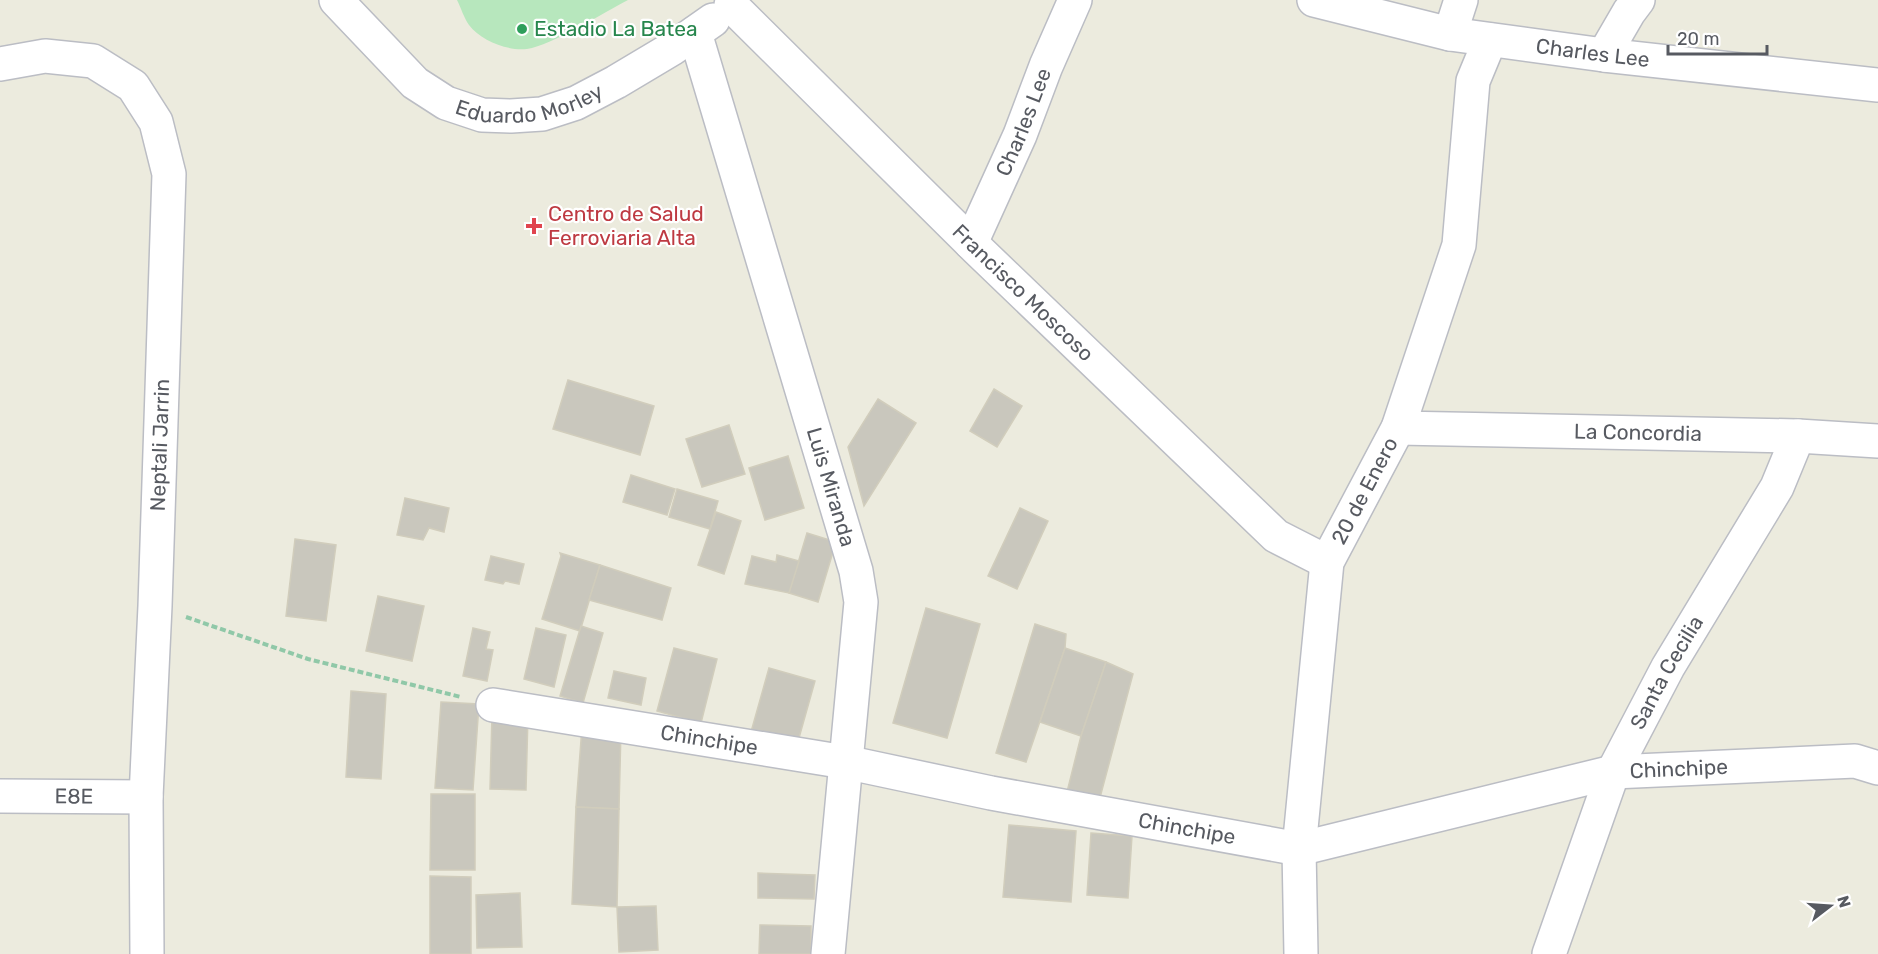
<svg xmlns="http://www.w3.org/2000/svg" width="1878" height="954" font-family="Rubik,sans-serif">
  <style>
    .green { fill: #b7e7bd }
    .building { fill: #c9c7bd; stroke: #d1cdbc; stroke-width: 1.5 }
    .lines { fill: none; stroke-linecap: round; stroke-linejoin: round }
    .minor-casing { stroke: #bbbdc4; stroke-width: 36 }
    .path { stroke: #90c8a8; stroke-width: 4; stroke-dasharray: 6 3; stroke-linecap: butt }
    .minor { stroke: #fff; stroke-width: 33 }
    .leisure-dot { fill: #2e9e5b; stroke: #fff; stroke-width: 2 }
    .health-dot { fill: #e0444e; stroke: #fff; stroke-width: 2 }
    .labels { text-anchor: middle; stroke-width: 4.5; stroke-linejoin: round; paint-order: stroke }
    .leisure-label { font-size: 21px; fill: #27864d; stroke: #fff; text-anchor: start }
    .street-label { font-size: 21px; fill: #575a61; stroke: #fff }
    .health-label { font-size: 21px; fill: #be3a42; stroke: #fff; text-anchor: start }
  </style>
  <rect width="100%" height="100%" fill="#ecebde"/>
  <path class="green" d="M457,0h171c-27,14 -67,40 -96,48 -20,5 -50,-6 -63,-23 -5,-7 -8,-17 -12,-25z"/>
  <g class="building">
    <path d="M568,380l86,26 -14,49 -87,-26z"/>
    <path d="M994,389l28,17 -25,41 -27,-16z"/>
    <path d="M878,399l38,24 -52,83 -16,-59z"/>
    <path d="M729,425l16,49 -43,13 -16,-48z"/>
    <path d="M788,456l16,52 -39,12 -16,-52z"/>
    <path d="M631,475l44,14 -8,26 -44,-13z"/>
    <path d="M677,489l41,12 -8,28 -41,-12z"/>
    <path d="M405,498l44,10 -5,24 -15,-4 -6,12 -26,-5z"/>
    <path d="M1020,508l28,13 -31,68 -29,-13z"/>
    <path d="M716,512l25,9 -17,53 -26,-9z"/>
    <path d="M807,533l29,9 -18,60 -29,-9z"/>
    <path d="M295,539l41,6 -10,76 -40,-5z"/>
    <path d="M560,553l40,12 -20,66 -38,-12 19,-63z"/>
    <path d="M777,555l22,6 -10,32 -44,-9 7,-28 24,6z"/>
    <path d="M491,556l33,8 -5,20 -14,-3 -2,3 -18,-4z"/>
    <path d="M600,565l71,23 -9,32 -73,-20z"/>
    <path d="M378,596l46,10 -12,55 -46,-10z"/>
    <path d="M926,608l54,16 -33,114 -54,-15z"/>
    <path d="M1035,624l31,10 -1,14 -39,114 -30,-9z"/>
    <path d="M581,626l22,7 -20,70 -23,-7z"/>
    <path d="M473,628l17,4 -4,17 7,1 -6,31 -24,-5z"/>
    <path d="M536,628l30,7 -12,52 -30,-8z"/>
    <path d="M674,648l43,11 -16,64 -44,-12z"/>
    <path d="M1065,648l41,14 -25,74 -41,-14z"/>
    <path d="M1106,662l27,12 -35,131 -32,-9 15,-60z"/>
    <path d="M769,668l46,13 -18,64 -46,-13z"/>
    <path d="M614,671l32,7 -5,27 -33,-7z"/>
    <path d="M351,691l35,3 -5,85 -35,-2z"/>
    <path d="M441,702l38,2 -6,86 -38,-2z"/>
    <path d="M492,714l36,1 -2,75 -36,-1z"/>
    <path d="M582,727l39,2 -2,80 -43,-2z"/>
    <path d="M431,794h44v76h-45z"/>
    <path d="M576,807l43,2 -2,98 -45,-3z"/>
    <path d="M1009,825l67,6 -5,71 -68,-5z"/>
    <path d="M1091,833l41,3 -4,62 -41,-3z"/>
    <path d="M758,873l57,2 -1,24 -56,-1z"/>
    <path d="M430,876l41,1v77h-41z"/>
    <path d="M520,893l2,54 -45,1 -1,-53z"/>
    <path d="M656,906l2,44 -39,2 -2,-45z"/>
    <path d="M760,925l51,1v28h-52z"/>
  </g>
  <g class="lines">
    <defs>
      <g id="minor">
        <path id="s1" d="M336,0l79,83 31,20 36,12 29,1 31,-2 34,-11 40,-21 57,-34 40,-28"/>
        <path d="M1314,0l136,34 11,-34"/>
        <path id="s2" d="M731,5l246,244 299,287 51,26"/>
        <path id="s3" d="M695,33l161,538 5,31 -33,352"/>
        <path id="s4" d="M1450,34l154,21 274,30"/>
        <path d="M1604,55l25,-43 9,-12"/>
        <path d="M0,64l45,-8 48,5 40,25 23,36 13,52 -14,432 -9,191 1,157"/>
        <path id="s5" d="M971,243l49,-108 26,-69 29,-66"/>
        <path id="s6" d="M1398,428l400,8 80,5"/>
        <path id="s7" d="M493,705l352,57 146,31 308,56 314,-77 242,-11 23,7"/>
        <path id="s8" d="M0,796l146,1"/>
        <path id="s9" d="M1301,954l-2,-105 28,-287 71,-134 61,-183 14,-164 17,-41"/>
        <path id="s10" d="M1549,954l64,-182 55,-105 109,-180 21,-51"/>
      </g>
    </defs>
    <use href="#minor" class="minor-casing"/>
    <path class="path" d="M186,617l122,42 153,38"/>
    <use href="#minor" class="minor"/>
  </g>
  <circle class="leisure-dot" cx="522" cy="29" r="6"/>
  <path class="health-dot" d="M531 217h6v6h6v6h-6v6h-6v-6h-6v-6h6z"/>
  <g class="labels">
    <g class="leisure-label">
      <text x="534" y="36">Estadio La Batea</text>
    </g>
    <g class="street-label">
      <text dy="7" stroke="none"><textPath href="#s4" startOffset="144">Charles Lee</textPath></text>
      <text dy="7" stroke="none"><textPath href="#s1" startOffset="238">Eduardo Morley</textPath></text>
      <text dy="7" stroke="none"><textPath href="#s5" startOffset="132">Charles Lee</textPath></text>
      <text dy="7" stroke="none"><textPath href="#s2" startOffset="410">Francisco Moscoso</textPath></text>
      <text dy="7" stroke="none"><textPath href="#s6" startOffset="240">La Concordia</textPath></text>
      <text transform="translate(160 445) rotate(-88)" y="7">Neptali Jarrin</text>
      <text dy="7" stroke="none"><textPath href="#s3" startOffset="474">Luis Miranda</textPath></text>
      <text dy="7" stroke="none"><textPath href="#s9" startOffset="474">20 de Enero</textPath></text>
      <text dy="7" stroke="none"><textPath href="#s10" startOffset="306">Santa Cecilia</textPath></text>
      <text dy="7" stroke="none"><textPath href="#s7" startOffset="219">Chinchipe</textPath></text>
      <text dy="7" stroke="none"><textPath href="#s7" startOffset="1208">Chinchipe</textPath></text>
      <text dy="7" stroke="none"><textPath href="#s8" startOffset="74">E8E</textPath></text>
      <text dy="7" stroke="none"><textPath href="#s7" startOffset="705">Chinchipe</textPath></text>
    </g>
    <g class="health-label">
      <text x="548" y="221">Centro de Salud<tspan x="548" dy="24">Ferroviaria Alta</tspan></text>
    </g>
  </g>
  <g transform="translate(1830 906) rotate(73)" stroke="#ffffff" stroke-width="4.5" paint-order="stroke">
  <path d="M0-4.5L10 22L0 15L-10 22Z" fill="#575a61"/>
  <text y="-9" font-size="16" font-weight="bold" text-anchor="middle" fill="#575a61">N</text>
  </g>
  <path d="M1668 45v9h99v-9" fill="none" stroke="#575a61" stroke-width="3"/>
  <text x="1677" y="45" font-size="18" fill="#575a61" stroke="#ffffff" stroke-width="4.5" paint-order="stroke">20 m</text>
</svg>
